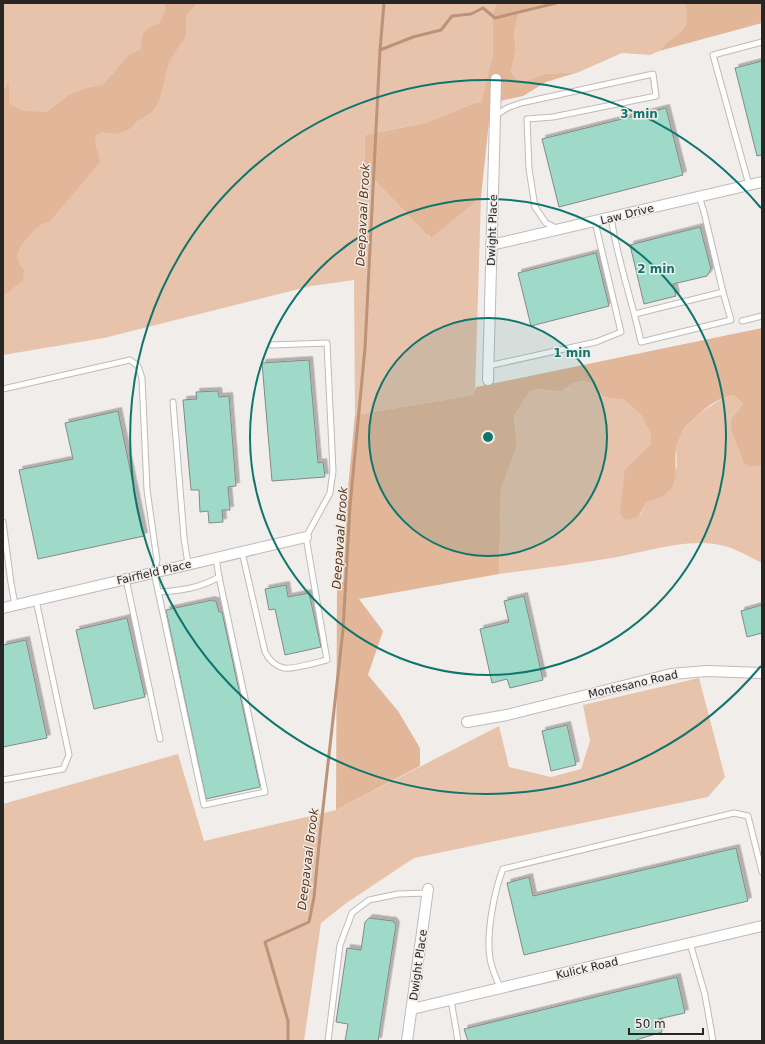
<svg xmlns="http://www.w3.org/2000/svg" width="765" height="1044" font-family="'DejaVu Sans',sans-serif">
  <style>
    .green { fill: #e8c3ab }
    .forest { fill: #e2b699 }
    .lines { fill: none; stroke-linecap: round; stroke-linejoin: round }
    .stream { stroke: #bd9377; stroke-width: 3 }
    .building { fill: #9fdac9; stroke: #858988; filter: url(#shadow) }
    .lane-casing { stroke: #bfbbb9; stroke-width: 7 }
    .street-casing { stroke: #bfbbb9; stroke-width: 12 }
    .lane { stroke: #fff; stroke-width: 5 }
    .street { stroke: #fff; stroke-width: 10 }
    .ring { fill: none; stroke: #0f766e; stroke-width: 2 }
    .labels { text-anchor: middle; stroke-width: 3; stroke-linejoin: round; paint-order: stroke }
    .street-label { font-size: 11px; fill: #282625; stroke: #f1edeb }
    .water-label { font-size: 12px; font-style: italic; fill: #5c3211; stroke: #f1edeb }
    .centre { fill: #0f766e; stroke: #f1edeb; stroke-width: 2 }
    .ring-label { font-size: 12px; text-anchor: middle; font-weight: bold; fill: #0f766e; stroke: #f1edeb; stroke-width: 3; stroke-linejoin: round; paint-order: stroke }
  </style>
  <defs>
    <filter id="shadow"><feDropShadow dx="3.5" dy="-3.5" stdDeviation="0" flood-color="#0004"/></filter>
  </defs>
  <rect width="100%" height="100%" fill="#f1edeb"/>
  <g class="green">
    <path d="M3,3h494l-4,10v40l-12,50h-7l-49,20 -60,12 65,103 51,-41 -6,198 -120,20 -1,-135 -43,6 -207,52 -101,17z"/>
    <path d="M545,3h140l3,11 -2,11 -8,10 -9,5 -10,11 -9,4 -28,-2 -43,19 -36,2 -17,7 -10,-2 -5,-8 5,-22 -2,-14 5,-24z"/>
    <path d="M583,381l8,2 13,14 20,3 17,15 9,17 1,12 -26,25 15,46 6,-12 23,-11 8,-26 -1,-17 4,-15 17,-19 29,-19 8,-1 9,9 -12,15 19,48 12,-1v97c-14,-7 -27,-15 -42,-18 -33,-7 -71,6 -103,12 -39,7 -79,12 -118,17l2,-85 16,-42 -3,-31 16,-25 10,-2 20,3 12,-8z"/>
    <path d="M699,678l26,99 -17,20 -294,61 -69,46 -24,19 -17,118h-301v-237l175,-50 26,87 132,-31 163,-84 10,41 42,10 30,-8 9,-28 -7,-36z"/>
  </g>
  <g class="forest">
    <path d="M164,3h34l-12,12v21l-17,25 -10,40 -7,11 -15,9 -9,9 -13,4 -14,-2 -5,3 -1,7 5,20 -51,60c-12,3 -13,6 -21,15 -10,12 -16,20 -4,33l-1,10 -20,16v-204l6,-11v23l15,7 23,1 22,-17 18,-7 16,-3 26,-30 12,-6c1,-17 1,-19 18,-25l7,-15z"/>
    <path d="M497,3h48l-26,8 -5,24 2,14 -5,22 5,8 10,2 17,-7 36,-2 -33,10 -23,14 -32,7 -10,94 -50,41 -66,-68v-35l60,-12 49,-20h7l12,-50v-40z"/>
    <path d="M685,3h77v20l-103,28 10,-11 9,-5 8,-10 1,-11z"/>
    <path d="M762,328v138l-12,1 -6,-4 -13,-34v-10l12,-15 -9,-9c-17,1 -45,25 -53,39 -2,4 -4,11 -5,15 -2,11 2,24 -3,36 -3,10 -18,14 -27,18 -6,11 -7,16 -21,17l-5,-7 5,-44 26,-25 -1,-12 -9,-17 -17,-15 -20,-3 -13,-14 -8,-2 -11,3 -12,8 -20,-3 -10,2 -16,25 3,31 -16,42 -2,85 -140,25 24,32 -15,44 30,36 22,37v18l-84,44 1,-226 6,-2 5,-94 7,-73 119,-20 2,-8z"/>
  </g>
  <g class="lines">
    <g class="stream">
      <path d="M380,50l33,-13 28,-7 11,-14 19,-2 12,-6 12,10 61,-15"/>
      <path d="M288,1041v-20l-23,-79 44,-20 5,-25 6,-62 23,-205 7,-124 15,-158 15,-298 4,-47"/>
    </g>
  </g>
  <g class="building">
    <path d="M762,61v94l-5,1 -22,-88z"/>
    <path d="M666,108l17,67 -124,32 -17,-68z"/>
    <path d="M700,227l11,42 -4,7 -34,8 3,12 -32,8 -14,-59z"/>
    <path d="M596,253l13,53 -78,20 -13,-53z"/>
    <path d="M309,360l9,103 5,-1 2,15 -53,4 -10,-118z"/>
    <path d="M218,391l1,6 10,-1 7,90 -8,1 2,23h-8l1,12 -14,1 -1,-12 -8,1 -1,-22h-8l-8,-90 14,-1 -1,-7z"/>
    <path d="M118,411l26,125 -106,23 -19,-89 54,-11 -8,-36z"/>
    <path d="M286,585l2,12 21,-4 12,54 -36,8 -10,-46 -6,1 -4,-21z"/>
    <path d="M524,596l19,84 -33,8 -3,-9 -15,4 -12,-54 29,-7 -5,-21z"/>
    <path d="M212,600l1,1h3l3,11h3l38,175 -54,12 -40,-189z"/>
    <path d="M762,605v28l-15,4 -6,-26z"/>
    <path d="M127,618l18,79 -51,12 -18,-79z"/>
    <path d="M26,640l21,98 -44,9v-102z"/>
    <path d="M567,725l9,40 -25,6 -9,-40z"/>
    <path d="M736,848l12,53 -224,54 -17,-72 22,-6 4,19z"/>
    <path d="M369,918l24,3 3,4 -18,116h-33l3,-17 -12,-2 11,-74 14,2 4,-28z"/>
    <path d="M677,977l8,36 -27,6 4,13 -26,8 1,1h-169l-4,-12z"/>
  </g>
  <g class="lines">
    <defs>
      <g id="lane">
        <path d="M495,116l12,-8 14,-5 132,-29 3,22 -103,21 -26,2 2,50 6,38 11,16 10,5"/>
        <path d="M749,185l-36,-130 49,-13"/>
        <path d="M699,196l5,16 19,80"/>
        <path d="M611,217c6,42 21,83 30,125l90,-22 -8,-28 -88,22"/>
        <path d="M742,321l20,-5"/>
        <path d="M488,366l108,-24 25,-10 -26,-110"/>
        <path d="M3,389l127,-29 8,6 4,12 5,112 10,70 -3,12 50,233 61,-13 -46,-215 -3,-19"/>
        <path d="M173,402l11,136 4,26"/>
        <path d="M3,522l8,61 4,22"/>
        <path d="M242,552l23,100c4,8 10,14 19,16 7,2 34,-6 43,-8l-21,-123 24,-44 3,-22 -6,-128 -56,2"/>
        <path d="M126,579l34,160"/>
        <path d="M158,592c22,-1 42,-4 61,-15"/>
        <path d="M3,780l60,-11 6,-14 -33,-155"/>
        <path d="M690,943l15,52 8,46"/>
        <path d="M500,988c-3,-9 -9,-20 -10,-30 -4,-23 4,-67 13,-89l231,-56 14,3 14,56"/>
        <path d="M451,1000l7,41"/>
        <path d="M328,1041l12,-96 12,-32 17,-13 29,-6 29,-1"/>
      </g>
      <g id="street">
        <path d="M491,245l271,-63"/>
        <path d="M488,380l8,-301"/>
        <path d="M3,608l303,-71"/>
        <path d="M467,722l40,-7 164,-41 36,-3 55,2"/>
        <path d="M412,1009l350,-83"/>
        <path d="M407,1041l21,-152"/>
      </g>
    </defs>
    <use href="#lane" class="lane-casing"/>
    <use href="#street" class="street-casing"/>
    <use href="#lane" class="lane"/>
    <use href="#street" class="street"/>
  </g>
  <circle cx="488" cy="437" r="119" fill="#0f766e" fill-opacity=".12"/>
  <g class="ring">
    <circle cx="488" cy="437" r="119"/>
    <circle cx="488" cy="437" r="238"/>
    <path d="M761 666A357 357 0 1 1 761 208"/>
  </g>
  <g class="labels">
    <g class="street-label">
      <text transform="translate(627 214) rotate(-14)" y="4">Law Drive</text>
      <text transform="translate(492 230) rotate(-88)" y="4">Dwight Place</text>
      <text transform="translate(154 572) rotate(-13)" y="4">Fairfield Place</text>
      <text transform="translate(633 684) rotate(-13)" y="4">Montesano Road</text>
      <text transform="translate(418 965) rotate(-82)" y="4">Dwight Place</text>
      <text transform="translate(587 968) rotate(-13)" y="4">Kulick Road</text>
    </g>
    <g class="water-label">
      <text transform="translate(363 215) rotate(-87)" y="4">Deepavaal Brook</text>
      <text transform="translate(340 538) rotate(-86)" y="4">Deepavaal Brook</text>
      <text transform="translate(308 859) rotate(-83)" y="4">Deepavaal Brook</text>
    </g>
  </g>
  <circle cx="488" cy="437" r="6" class="centre"/>
  <g class="ring-label">
    <text x="639" y="118">3 min</text>
    <text x="656" y="273">2 min</text>
    <text x="572" y="357">1 min</text>
  </g>
  <rect width="765" height="1044" fill="none" stroke="#282625" stroke-width="8"/>
  <path d="M629 1028v6h74v-6" fill="none" stroke="#282625" stroke-width="2"/>
  <text x="635" y="1028" font-size="12" fill="#282625" stroke="#f1edeb" stroke-width="3" paint-order="stroke">50 m</text>
</svg>
